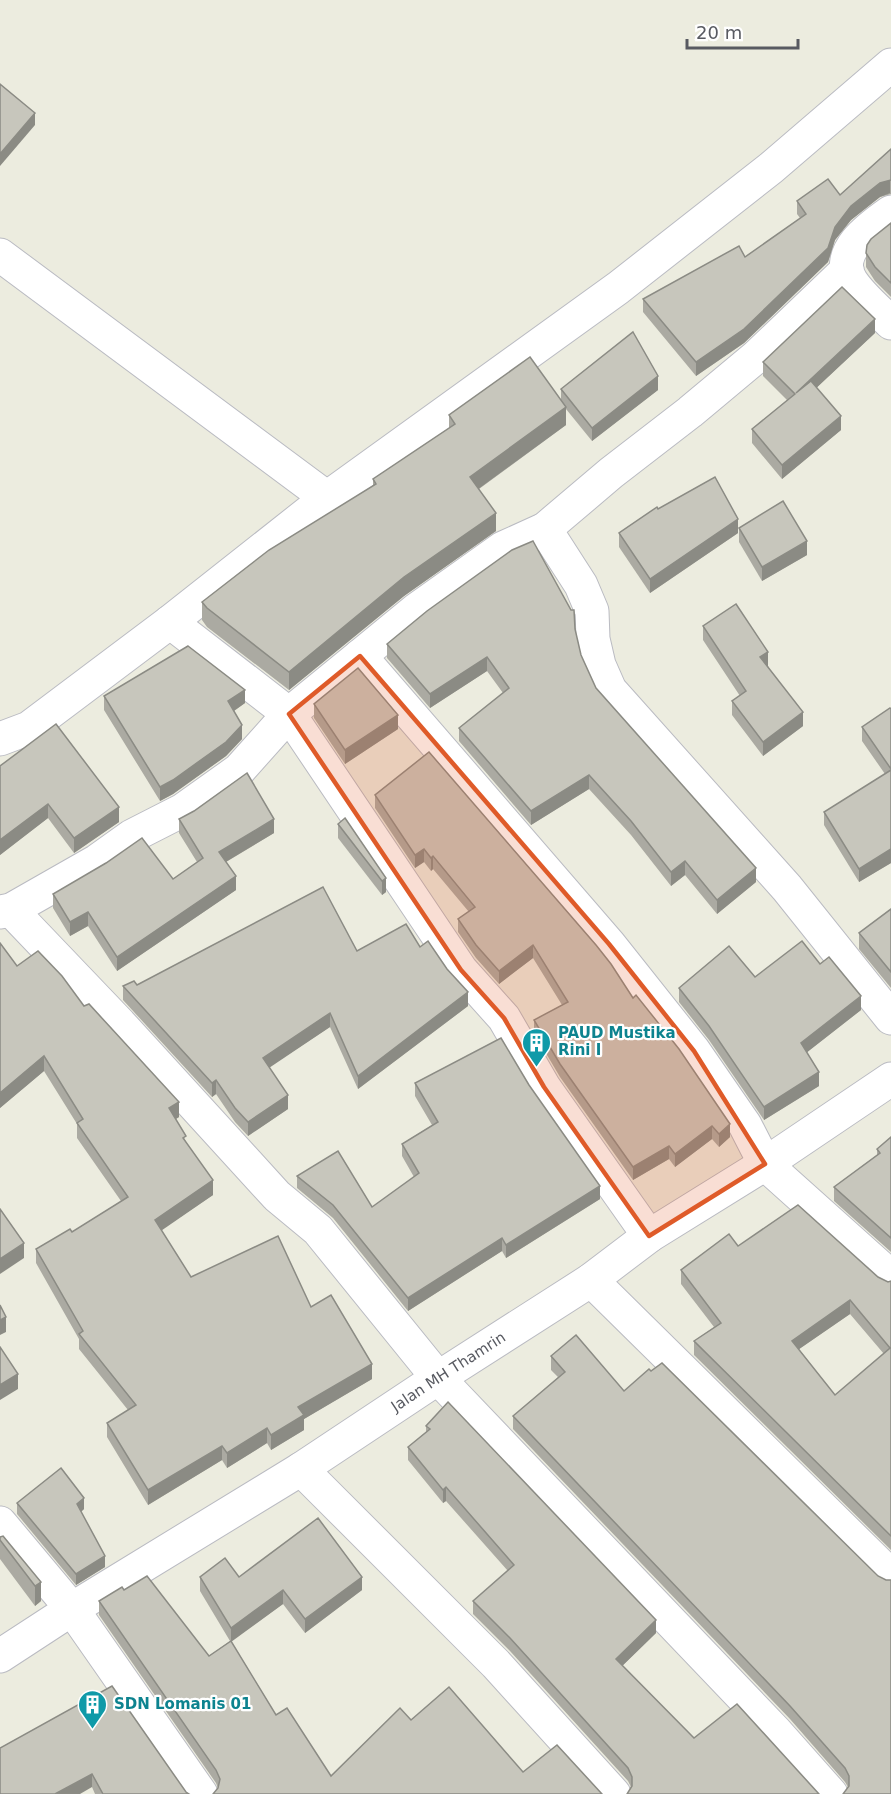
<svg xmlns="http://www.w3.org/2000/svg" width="891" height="1794" font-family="'DejaVu Sans',sans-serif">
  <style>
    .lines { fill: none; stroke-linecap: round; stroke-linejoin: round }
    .street-casing { stroke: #babbc2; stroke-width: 35 }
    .street { stroke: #fff; stroke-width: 33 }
    .wall { fill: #abaaa2; fill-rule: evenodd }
    .shaded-wall { fill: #8b8b84 }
    .building { fill: #c7c6bc; stroke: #8b8b84; stroke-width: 1.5; fill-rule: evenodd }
    .marked { fill: #df5b29; fill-opacity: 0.2; stroke: #df5b29; stroke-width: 4.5; stroke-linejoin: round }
    .labels { text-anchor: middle; stroke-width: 4.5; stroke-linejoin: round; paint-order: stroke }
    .culture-label { font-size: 15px; font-weight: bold; fill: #0d838f; stroke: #fff; text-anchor: start }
    .street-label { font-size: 15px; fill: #585a61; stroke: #fff }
  </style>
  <rect width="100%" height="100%" fill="#ececdf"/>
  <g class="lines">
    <defs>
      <g id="street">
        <path d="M891,212c-20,14 -59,41 -39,70 10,15 26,28 39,41"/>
        <path d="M0,255l327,243"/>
        <path d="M545,529l36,56 11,26 1,28 6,26 11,25 177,198 104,130"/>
        <path d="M170,622l119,92 172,256 43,48 40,69 105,149"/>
        <path d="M360,656l249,288 85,107 51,74 20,39 126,113"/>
        <path d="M0,739l29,-11 141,-106 157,-124 291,-210 153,-120 120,-103"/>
        <path d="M11,910l109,114 157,172 41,34 120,148 338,354 55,62"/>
        <path d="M0,912l11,-2 86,-49 35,-25 51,-26 56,-40 50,-56 71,-58 56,-46 87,-62 42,-19 66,-56 79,-61 66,-55 91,-87"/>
        <path d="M591,1280l300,296"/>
        <path d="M301,1469l195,195 118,130"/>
        <path d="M0,1523l72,86 129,185"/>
        <path id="s1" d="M0,1656l72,-47 229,-140 137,-91 153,-98 58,-44 116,-72 126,-85"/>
      </g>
    </defs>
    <use href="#street" class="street-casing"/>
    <use href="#street" class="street"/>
  </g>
  <g class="wall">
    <path d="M891,149v45l-11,3 -29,23 -16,20 -7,22 -84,81 -48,33 -53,-64v-13l102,-42 55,-39 -3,-4v-13l43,-6z"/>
    <path d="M891,223v74l-16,-16 -9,-14v-14z"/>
    <path d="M875,333l-59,55 25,42 -59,49 -30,-36v-14l35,-29 -24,-24v-14z"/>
    <path d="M561,389l97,1 -66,51 -26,-32v16l-87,64 17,42 -92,65 -115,94 -82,-63 -5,-7v-18l171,-116v-7l76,-51v-13l112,-15z"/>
    <path d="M658,509l80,24 -88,60 -31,-46v-14z"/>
    <path d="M739,528l68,27 -45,26 -23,-39z"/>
    <path d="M703,626l65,40 35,60 -40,30 -31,-41v-14l8,-5 -37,-56z"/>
    <path d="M575,629l6,26 15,33 160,194 -39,32 -32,-39 -14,11 -40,-51 -42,-46 -58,36 -72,-84v-13l44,-35 -16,-22 -57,37 -43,-50v-14z"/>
    <path d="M104,696l141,7 -11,8 8,28 -16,17 -53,38 -13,7 -56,-91z"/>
    <path d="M314,704l84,25 -53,35 -31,-46z"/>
    <path d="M891,709v154l-32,19 -35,-57v-13l61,-38 -23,-33v-14z"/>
    <path d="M0,766l119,56 -45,31 -26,-35 -48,37z"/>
    <path d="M375,795l258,203 97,139 -11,10 -7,-8 -37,28 -6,-8 -36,21 -73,-103 -26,-44v-13l28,-15 -29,-47 -34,26 -23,-26 -18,-26v-13l11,-7 -36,-43 -2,2 -7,-9 -9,6 -40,-60z"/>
    <path d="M179,819l95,14 -48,29 10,28 -119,81 -29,-45 -18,10 -17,-28v-14l120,-15 24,-17 -18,-29z"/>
    <path d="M338,824l48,54v14l-4,3 -44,-57z"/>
    <path d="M891,909v79l-32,-39v-16z"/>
    <path d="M0,943l17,23 67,40 95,111 -3,2 10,23 27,53 -52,35 30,47 120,30 61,72 -68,40v11l-33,20 -4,-7 -40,25 -5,-8 -74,45 -41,-68v-14l21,-13 -49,-61v-10l-43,-76v-14l36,-17 49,-31 -44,-63v-14l-33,-53 -44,37z"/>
    <path d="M420,947l48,59 -110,83 -28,-62 -61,40 19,42 -40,27 -13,-14 -19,-28 -4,3 -89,-97v-14l14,-1 220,-34z"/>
    <path d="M820,964l41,46 -54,42 12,34 -55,34 -55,-80 -30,-38v-14l76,-11z"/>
    <path d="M415,1083l114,2 71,114 -94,59 -4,-7 -94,60 -75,-93 -36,-30v-12l75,31 42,-30 -12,-21v-12l30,-19 -17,-29z"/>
    <path d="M891,1137v115l-57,-51v-14l43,-32v-6z"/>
    <path d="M738,1246l140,31 10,5 3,-1v269l-197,-195v-14l20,-14 -33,-43v-14zM850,1314l34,40 -49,41 -36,-46z"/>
    <path d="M551,1356l73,35 254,185 8,4 5,214 -43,-7 -3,-5 -55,-63 -277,-290v-13l45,-39 -7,-7z"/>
    <path d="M426,1426l230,207 -34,33 72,72 -63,49 -3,-6 -118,-130 -37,-37v-13l35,-30 -62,-70 -3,2 -35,-43v-13l18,-15z"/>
    <path d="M17,1503l67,6 -3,3 24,55 -29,18 -59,-71z"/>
    <path d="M0,1537l41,45v19l-6,5 -35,-47z"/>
    <path d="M200,1577h39l123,13 -57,43 -22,-29 -52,37 45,74 55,61 80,-56 112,52 79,22 -384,-6 -2,-5 -117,-168v-14l25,-11 85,66 21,-15 -30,-50z"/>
    <path d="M0,1748l186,44 3,2h-94l-3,-7z"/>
  </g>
  <g class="shaded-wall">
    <path d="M35,113v12l-35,41v-12z"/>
    <path d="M890,180v13l-10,4 -29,23 -16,20 -7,22 -84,81 -48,33v-14l155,-156 29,-23z"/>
    <path d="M875,319v14l-79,74v-14z"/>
    <path d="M658,376v14l-66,51v-13z"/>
    <path d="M566,407v18l-96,70v-18z"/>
    <path d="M841,416v14l-59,49v-14z"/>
    <path d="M496,513v18l-92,65 -115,94v-18l115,-95z"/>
    <path d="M738,519v14l-88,60v-14z"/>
    <path d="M807,541v14l-45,26v-14z"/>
    <path d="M768,652v14l-8,5v-14z"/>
    <path d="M487,657v14l-57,37v-14z"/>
    <path d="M245,690v13l-17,12v-14z"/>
    <path d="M803,712v14l-40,30v-14z"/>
    <path d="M398,715v14l-53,35v-14z"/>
    <path d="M242,725v14l-16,17 -53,38 -13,7v-14z"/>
    <path d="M589,775v14l-58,36v-14z"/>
    <path d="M48,804v14l-48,37v-15z"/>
    <path d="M119,807v15l-45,31v-15z"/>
    <path d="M274,819v14l-55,33v-14z"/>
    <path d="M424,849v13l-9,6v-13z"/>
    <path d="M891,849v14l-32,19v-13z"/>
    <path d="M433,856v13l-2,2v-13z"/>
    <path d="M685,861v14l-14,11v-14z"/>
    <path d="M756,868v14l-39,32v-14z"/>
    <path d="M236,876v14l-119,81v-14z"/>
    <path d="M386,878v14l-4,3v-14z"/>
    <path d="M88,912v14l-18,10v-14z"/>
    <path d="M533,945v13l-34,26v-13z"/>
    <path d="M468,992v14l-110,83v-13z"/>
    <path d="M861,996v14l-60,47v-14z"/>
    <path d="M330,1013v14l-67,45v-14z"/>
    <path d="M44,1056v15l-44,37v-15z"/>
    <path d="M819,1072v14l-55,34v-13z"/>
    <path d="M216,1080v14l-4,3v-14z"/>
    <path d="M288,1095v14l-40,27v-14z"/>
    <path d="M179,1102v15l-10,6v-15z"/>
    <path d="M730,1124v13l-11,10v-13z"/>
    <path d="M712,1126v13l-37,28v-13z"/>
    <path d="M669,1146v13l-36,21v-13z"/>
    <path d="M213,1180v15l-58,40v-15z"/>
    <path d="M600,1186v13l-94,59v-13z"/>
    <path d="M502,1238v13l-94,60v-13z"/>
    <path d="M24,1243v15l-24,16v-15z"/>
    <path d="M850,1300v14l-58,40v-13z"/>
    <path d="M6,1317v15l-6,3v-15z"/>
    <path d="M372,1364v15l-68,40v11l-33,20v-15l27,-28z"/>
    <path d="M18,1374v15l-18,11v-15z"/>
    <path d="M267,1428v15l-40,25v-15z"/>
    <path d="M222,1446v14l-74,45v-15z"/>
    <path d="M446,1487v14l-3,2v-13z"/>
    <path d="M84,1498v11l-7,6v-11z"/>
    <path d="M105,1556v11l-29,18v-11z"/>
    <path d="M362,1577v13l-57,43v-14z"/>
    <path d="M41,1582v19l-6,5v-20z"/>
    <path d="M283,1590v14l-52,38v-14z"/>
    <path d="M656,1620v13l-40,39v-13z"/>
    <path d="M92,1774v13l-12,7h-25z"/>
  </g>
  <g class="building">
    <path d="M0,84l35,29 -35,41z"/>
    <path d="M891,149v31l-11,3 -29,23 -16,21 -7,21 -84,81 -48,33 -53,-63 96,-53 6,11 61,-43 -9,-13 31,-22 12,16z"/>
    <path d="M891,223v60l-16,-16 -9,-14 1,-8 4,-6z"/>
    <path d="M842,287l33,32 -79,74 15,-12 30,35 -59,49 -30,-36 43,-35 -32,-32z"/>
    <path d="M633,332l25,44 -66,52 -31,-39z"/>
    <path d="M530,357l36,50 -96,70 26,36 -92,64 -115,95 -82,-64 -5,-6 67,-52 107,-66 -3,-5 82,-55 -6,-9z"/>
    <path d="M715,477l23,42 -88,60 -31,-46 38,-26 1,2z"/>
    <path d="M783,501l24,40 -45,26 -23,-39z"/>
    <path d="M533,541l38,69h3l1,19 6,26 15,33 160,180 -39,32 -32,-39 -14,11 -40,-51 -42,-46 -58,36 -72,-83 50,-40 -22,-31 -57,37 -43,-50 40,-33 85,-61z"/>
    <path d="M736,604l32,48 -8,5 43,55 -40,30 -31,-41 14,-10 -43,-65z"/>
    <path d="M188,646l57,44 -17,11 14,24 -16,17 -53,38 -13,7 -56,-91z"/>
    <path d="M358,668l40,47 -53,35 -31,-46z"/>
    <path d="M890,708l1,1v60l-29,-42z"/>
    <path d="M56,724l63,83 -45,31 -26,-34 -48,36v-74z"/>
    <path d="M429,752l167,193 15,19 22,34 3,-3 43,54 51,75 -11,10 -7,-8 -37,28 -6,-8 -36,21 -73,-103 -26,-44 34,-18 -35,-57 -34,26 -23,-26 -18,-26 17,-12 -42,-51 -2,2 -7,-9 -9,6 -40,-60z"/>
    <path d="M891,770v79l-32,20 -35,-57z"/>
    <path d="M247,773l27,46 -55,33 17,24 -119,81 -29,-45 -18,10 -17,-28 53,-31 36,-25 31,41 30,-21 -24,-39 15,-8z"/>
    <path d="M345,818l41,60 -4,3 -44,-57z"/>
    <path d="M323,887l34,64 49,-27 14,23 8,-6 19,28 21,23 -110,84 -28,-63 -67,45 25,37 -40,27 -13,-14 -19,-28 -4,3 -89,-97 11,-5 3,4z"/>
    <path d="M891,909v63l-32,-39z"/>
    <path d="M802,941l18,23 9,-7 32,39 -60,47 18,29 -55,35 -55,-81 -30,-38 50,-42 26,31z"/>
    <path d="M0,943l17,23 21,-15 24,25 22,30 5,-2 90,98 -10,6 17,28 -3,2 30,42 -58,40 36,57 87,-41 33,71 20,-12 41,69 -74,43 6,8 -33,20 -4,-7 -40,25 -5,-7 -74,44 -41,-67 29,-18 -57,-71 4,-3 -47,-82 34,-20 2,3 56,-35 -51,-74 6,-4 -39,-63 -44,37z"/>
    <path d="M501,1038l28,47 71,101 -94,59 -4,-7 -94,60 -75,-93 -36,-29 41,-25 34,56 47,-34 -17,-29 36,-22 -23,-39z"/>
    <path d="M891,1137v101l-57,-51 46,-34 -3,-4z"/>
    <path d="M798,1205l80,72 10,5 3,-1v255l-197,-195 27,-18 -40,-53 48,-36 9,12zM850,1300l40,48 -55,47 -43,-54z"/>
    <path d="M0,1209l24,34 -24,16z"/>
    <path d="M0,1305l6,12 -6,3z"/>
    <path d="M576,1335l48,56 25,-22 2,2 11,-8 216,213 8,4h5v214h-48l6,-8v-10l-4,-8 -55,-62 -277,-290 52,-44 -14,-16z"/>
    <path d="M0,1347l18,27 -18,11z"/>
    <path d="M448,1402l208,218 -40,39 78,79 43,-34 82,90h-192l5,-8v-9l-4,-9 -118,-130 -37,-37 41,-36 -68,-78 -3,3 -35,-43 22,-18 -4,-3z"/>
    <path d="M61,1468l23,30 -7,6 28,52 -29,18 -59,-71z"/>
    <path d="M318,1518l44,59 -57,42 -22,-29 -52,38 -31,-51 25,-19 14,19z"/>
    <path d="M3,1536l38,46 -6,4 -35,-46v-3z"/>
    <path d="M147,1576l62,80 22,-15 45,74 11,-7 44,68 69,-68 11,12 38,-33 74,85 34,-27 45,49h-389l5,-6 2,-9 -4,-9 -117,-169 23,-14 2,3z"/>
    <path d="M112,1686l74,106 3,2h-86l-11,-20 -37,20h-55v-46z"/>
  </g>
  <path class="marked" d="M360,656l249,288 85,107 71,113 -116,72 -105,-149 -40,-69 -43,-48 -172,-256z"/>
  <defs>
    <symbol id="building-pin" viewBox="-11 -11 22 30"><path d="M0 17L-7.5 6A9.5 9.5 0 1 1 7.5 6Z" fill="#0f9aa8" stroke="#fff"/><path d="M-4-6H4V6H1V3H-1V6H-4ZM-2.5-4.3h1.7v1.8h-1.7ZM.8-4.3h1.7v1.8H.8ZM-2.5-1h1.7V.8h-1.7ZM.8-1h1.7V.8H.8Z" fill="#fff"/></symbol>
  </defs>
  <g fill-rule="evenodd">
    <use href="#building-pin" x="520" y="1026" width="33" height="45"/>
    <use href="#building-pin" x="76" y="1688" width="33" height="45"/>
  </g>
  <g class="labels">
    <g class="culture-label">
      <text x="558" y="1038">PAUD Mustika<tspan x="558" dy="17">Rini I</tspan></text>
      <text x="114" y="1709">SDN Lomanis 01</text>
    </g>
    <g class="street-label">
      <text dy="5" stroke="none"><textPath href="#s1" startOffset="531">Jalan MH Thamrin</textPath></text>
    </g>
  </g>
  <path d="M687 39v9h111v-9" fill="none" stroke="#585a61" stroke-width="3"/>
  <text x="696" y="39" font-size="18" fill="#585a61" stroke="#ffffff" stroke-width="4.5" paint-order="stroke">20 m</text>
</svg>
